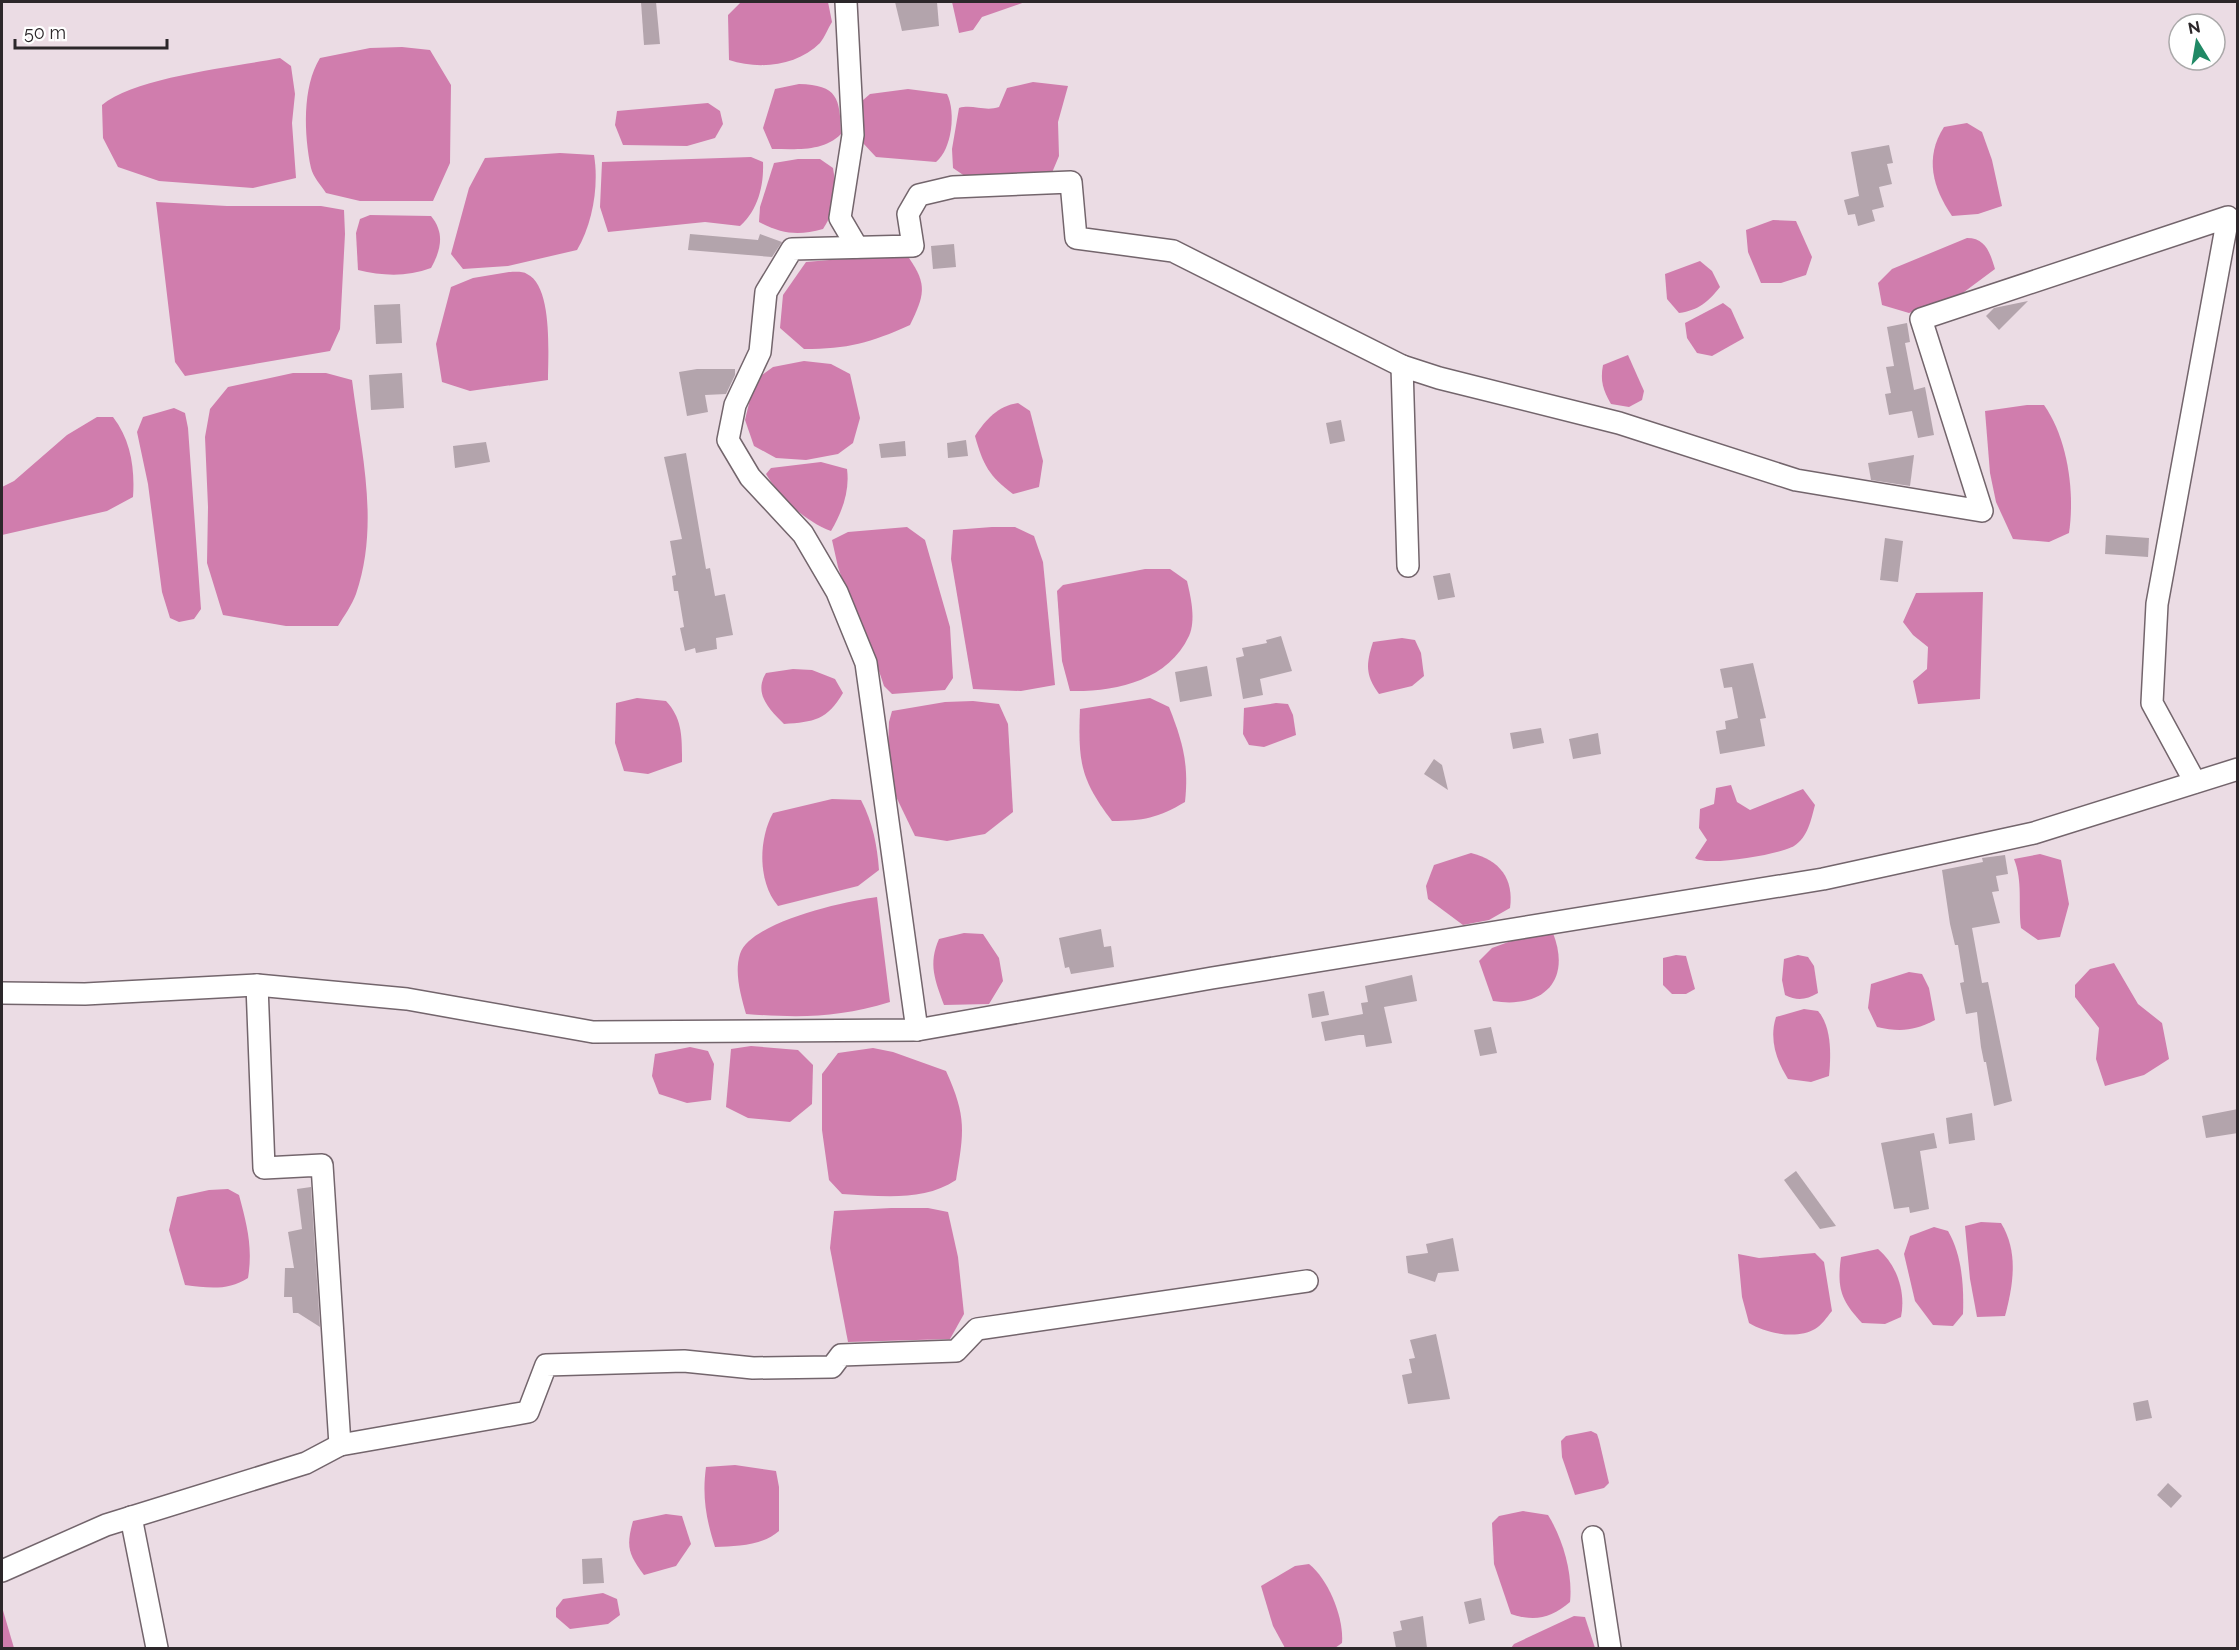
<svg xmlns="http://www.w3.org/2000/svg" width="2239" height="1650" font-family="Raleway,sans-serif">
  <style>
    .water { fill: #d07dad }
    .building { fill: #b3a4ac }
    .lines { fill: none; stroke-linecap: round; stroke-linejoin: round }
    .minor-casing { stroke: #73656c; stroke-width: 24 }
    .minor { stroke: #fff; stroke-width: 21 }
  </style>
  <rect width="100%" height="100%" fill="#ebdce4"/>
  <g class="water">
    <path d="M741,2h87l4,20c-4,6 -7,15 -12,21 -23,23 -61,27 -91,17l-1,-45z"/>
    <path d="M952,2h73l-43,15 -9,13 -14,3z"/>
    <path d="M402,47l28,3 21,35 -1,78 -17,38h-73l-34,-8c-5,-8 -13,-16 -15,-25 -7,-33 -9,-81 9,-110l50,-10z"/>
    <path d="M280,58l11,8 4,28 -3,29 4,55 -43,10 -94,-7 -41,-14 -15,-29 -1,-33c33,-28 132,-38 178,-47z"/>
    <path d="M1033,82l35,4 -10,36 1,34 -8,19 -79,6 -19,-13 -1,-19 7,-41c14,-4 26,4 40,-1l8,-19z"/>
    <path d="M799,84c39,1 41,14 42,50 -18,18 -44,15 -69,15l-9,-21 12,-39z"/>
    <path d="M908,89l39,5c9,18 5,55 -11,68l-60,-5 -14,-15v-41l8,-7z"/>
    <path d="M708,103l12,8 3,13 -8,14 -28,8 -64,-1 -8,-20 2,-14z"/>
    <path d="M1967,123l15,9 10,28 10,46 -24,8 -26,2c-19,-28 -28,-58 -8,-89z"/>
    <path d="M560,153l34,2c5,30 -1,68 -17,95l-69,16 -45,3 -12,-15 18,-66 16,-30z"/>
    <path d="M751,157l12,5c1,24 -5,48 -23,64l-35,-4 -97,10 -8,-25 2,-45z"/>
    <path d="M798,159h22l13,9c4,23 3,42 -10,61 -25,7 -41,5 -64,-7l1,-15 14,-44z"/>
    <path d="M156,202l71,4h94l23,4 1,24 -5,95 -10,22 -145,25 -10,-14z"/>
    <path d="M370,215l61,1c14,17 10,34 0,52 -24,9 -48,8 -73,2l-2,-37 4,-14z"/>
    <path d="M1773,220l23,1 16,36 -6,18 -25,8h-20l-13,-31 -2,-22z"/>
    <path d="M1967,238c19,0 23,15 28,31l-35,26 -51,18 -27,-8 -4,-22 14,-14z"/>
    <path d="M865,257l44,1c19,27 15,38 1,67 -40,18 -62,24 -106,24l-24,-21 3,-33 23,-33z"/>
    <path d="M1700,261l12,10 8,16c-12,15 -21,23 -41,26l-12,-14 -2,-25z"/>
    <path d="M509,272c5,0 14,-1 18,2 26,12 21,81 21,106l-78,11 -28,-9 -6,-38 15,-57 22,-9z"/>
    <path d="M1723,303l8,6 13,29 -32,18 -15,-3 -10,-15 -2,-15z"/>
    <path d="M1628,355l16,36 -2,9 -13,7 -18,-3c-8,-14 -11,-23 -8,-39z"/>
    <path d="M804,361l27,3 19,10 10,44 -7,25 -15,11 -32,6 -30,-2 -22,-12 -9,-26 6,-25 11,-20 11,-8z"/>
    <path d="M293,373h33l26,7c9,72 28,143 4,214 -4,11 -12,22 -18,32h-52l-63,-11 -16,-52 1,-56 -3,-70 5,-28 18,-22z"/>
    <path d="M1018,403l12,8 13,50 -4,26 -26,7c-24,-18 -30,-29 -38,-58 11,-17 23,-30 43,-33z"/>
    <path d="M2027,405h17c24,34 31,88 25,128l-20,9 -36,-3 -17,-37 -6,-29 -5,-62z"/>
    <path d="M174,408l11,5 3,15 13,181 -7,10 -15,3 -9,-4 -8,-26 -14,-108 -11,-52 6,-15z"/>
    <path d="M97,417h16c18,23 22,52 20,80l-26,14 -105,24v-48l12,-6 53,-46z"/>
    <path d="M821,462l26,7c3,22 -5,43 -16,62 -25,-9 -51,-33 -65,-57l5,-6z"/>
    <path d="M907,527l18,13 25,87 3,51 -8,12 -53,4 -8,-8 -13,-39 -18,-37 -15,-43 -6,-27 16,-8z"/>
    <path d="M992,527h23l19,9 9,26 12,123 -34,6 -48,-2 -22,-130 2,-29z"/>
    <path d="M1145,569h25l17,12c4,17 9,39 2,55 -21,45 -74,56 -119,55l-8,-30 -5,-70 6,-6z"/>
    <path d="M1983,592l-3,107 -62,5 -5,-23 14,-12 1,-22 -15,-12 -10,-13 13,-29z"/>
    <path d="M1402,638l13,2 6,13 3,23 -12,10 -33,8c-14,-19 -13,-30 -6,-52z"/>
    <path d="M793,669l19,1 23,9 8,14c-16,27 -29,29 -59,31 -14,-14 -31,-30 -18,-51z"/>
    <path d="M637,698l29,3c17,18 16,38 16,61l-34,12 -24,-3 -9,-28 1,-40z"/>
    <path d="M1150,698l19,9c14,35 20,58 16,95 -27,16 -42,19 -73,19 -32,-42 -34,-60 -32,-112z"/>
    <path d="M973,701l26,3 9,20 5,88 -28,22 -38,7 -32,-5 -28,-58 2,-56 3,-11 53,-9z"/>
    <path d="M1276,703l12,1 5,11 3,20 -32,12 -15,-2 -6,-11 1,-26z"/>
    <path d="M1731,785l6,17 13,8 53,-21 12,16c-4,15 -7,32 -21,41 -13,8 -87,21 -99,12l12,-18 -8,-12 1,-19 14,-5 2,-16z"/>
    <path d="M832,799l29,1c12,23 16,45 18,70l-21,16 -80,20c-20,-23 -20,-66 -5,-93z"/>
    <path d="M1471,853c29,7 43,26 39,55l-21,12 -26,5 -35,-26 -2,-13 8,-21z"/>
    <path d="M2040,854l21,6 8,44 -9,33 -22,3 -17,-12c-3,-24 2,-47 -7,-69z"/>
    <path d="M877,897l13,105c-53,16 -90,16 -144,12 -5,-18 -12,-41 -6,-60 10,-32 106,-53 137,-57z"/>
    <path d="M1538,931l15,2c19,49 -11,76 -60,68l-14,-40 13,-13z"/>
    <path d="M964,933l19,1 16,24 4,23 -14,23 -45,1c-9,-25 -16,-41 -5,-66z"/>
    <path d="M1676,955l10,1 9,33 -9,5h-14l-9,-9v-27z"/>
    <path d="M1798,955l10,2 6,9 4,27c-12,7 -21,8 -33,2l-3,-15 2,-21z"/>
    <path d="M2114,963l24,41 24,19 7,36 -25,16 -39,11 -9,-27 3,-31 -24,-31v-12l15,-16z"/>
    <path d="M1909,972l13,2 7,14 6,32c-21,11 -35,12 -58,7l-9,-19 3,-24z"/>
    <path d="M1804,1009l14,2c14,16 13,45 11,65l-18,6 -23,-3c-12,-19 -19,-40 -12,-62z"/>
    <path d="M751,1046l47,4 15,15 -1,39 -22,18 -42,-4 -22,-11 5,-58z"/>
    <path d="M690,1047l18,4 6,13 -3,36 -24,3 -28,-9 -7,-18 3,-22z"/>
    <path d="M873,1048l20,4 53,19c21,46 18,61 10,109 -33,22 -75,16 -114,14l-13,-14 -7,-50v-56l16,-21z"/>
    <path d="M228,1189l11,6c8,30 14,52 9,83 -20,13 -40,10 -63,7l-16,-55 8,-33 32,-7z"/>
    <path d="M891,1208h37l20,4 10,45 6,57 -14,25 -102,3 -18,-94 4,-37z"/>
    <path d="M1981,1222l20,1c18,29 12,63 4,93l-28,1 -7,-38 -5,-53z"/>
    <path d="M1934,1227l14,4c14,24 16,55 15,83l-10,12 -20,-1 -18,-24 -11,-47 6,-18z"/>
    <path d="M1878,1249c19,16 28,43 23,68l-16,7 -23,-1c-22,-23 -25,-36 -21,-66z"/>
    <path d="M1815,1253l9,9 8,49c-5,6 -11,15 -17,18 -18,11 -50,4 -66,-6l-7,-26 -4,-43 21,4z"/>
    <path d="M1591,1431l6,3 2,6 10,43 -5,5 -29,7 -13,-38 -1,-16 5,-5z"/>
    <path d="M735,1465l41,6 3,16v44c-17,15 -42,15 -64,16 -9,-28 -13,-51 -9,-80z"/>
    <path d="M1523,1511l25,4c15,24 25,59 22,87 -19,16 -35,20 -59,12l-17,-50 -2,-41 7,-7z"/>
    <path d="M666,1514l16,2 9,28 -15,22 -32,9c-16,-21 -18,-29 -11,-54z"/>
    <path d="M1309,1564c20,16 35,54 33,79l-7,5h-50l-12,-22 -12,-40 34,-20z"/>
    <path d="M603,1593l14,6 3,16 -12,9 -38,5 -14,-12v-9l7,-9z"/>
    <path d="M2,1607l12,41h-12z"/>
    <path d="M1574,1616l11,1 10,31h-84l3,-4z"/>
  </g>
  <g class="building">
    <path d="M641,2h15l4,42 -16,1z"/>
    <path d="M895,2h42l2,24 -37,5z"/>
    <path d="M1889,145l4,18 -6,1 5,20 -13,3 5,20 -12,3 3,11 -17,5 -3,-12 -7,1 -4,-15 15,-4 -8,-44z"/>
    <path d="M690,234l68,6 2,-6 22,8 -10,15 -84,-7z"/>
    <path d="M954,244l2,23 -23,2 -2,-23z"/>
    <path d="M2028,301l-29,29 -13,-14 8,-8z"/>
    <path d="M400,304l2,39 -26,1 -2,-39z"/>
    <path d="M1907,323l3,19 -5,1 9,47 11,-3 9,48 -16,3 -6,-27 -23,4 -4,-21 6,-1 -5,-26 8,-1 -7,-39z"/>
    <path d="M697,369h38v6l-9,19 -21,1 3,17 -21,4 -8,-44z"/>
    <path d="M402,373l2,35 -33,2 -2,-35z"/>
    <path d="M1341,420l4,21 -15,3 -4,-21z"/>
    <path d="M966,440l2,16 -20,2 -1,-15z"/>
    <path d="M905,441l1,15 -25,2 -2,-14z"/>
    <path d="M486,442l4,20 -35,6 -2,-22z"/>
    <path d="M686,453l20,116 4,-1 5,28 10,-2 8,41 -17,3 1,11 -21,4 -1,-5 -10,3 -5,-23 4,-1 -6,-36h-4l-2,-15 4,-1 -6,-34 12,-2 -18,-82z"/>
    <path d="M1914,455l-4,31 -39,-6 -3,-17z"/>
    <path d="M2106,535l43,3 -1,19 -43,-3z"/>
    <path d="M1885,538l18,3 -5,41 -18,-2z"/>
    <path d="M1450,573l5,24 -17,3 -5,-24z"/>
    <path d="M1281,636l11,35 -32,8 3,16 -20,4 -7,-41 8,-2 -2,-8 25,-5 -1,-3z"/>
    <path d="M1753,663l13,55 -6,1 5,27 -45,8 -4,-23 10,-2 -1,-8 13,-3 -6,-31 -8,1 -4,-19z"/>
    <path d="M1207,666l5,30 -32,6 -5,-30z"/>
    <path d="M1541,728l3,15 -31,6 -3,-16z"/>
    <path d="M1598,733l3,21 -28,5 -4,-20z"/>
    <path d="M1434,759l8,6 6,25 -24,-16z"/>
    <path d="M2005,855l3,19 -12,2 3,15 -7,1 8,31 -28,5 10,55 6,-1 24,119 -18,5 -8,-44h-2l-3,-15 -4,-35 -11,2 -6,-31 4,-1 -6,-37h-3l-5,-21 -8,-54 41,-8 -1,-4z"/>
    <path d="M1101,929l3,18 7,-1 3,21 -43,7 -2,-7 -4,1 -6,-30z"/>
    <path d="M1412,975l5,26 -33,6 8,36 -26,4 -2,-12h-5l-34,6 -4,-19 42,-8 -2,-11 7,-1 -3,-16z"/>
    <path d="M1324,991l5,24 -17,3 -4,-24z"/>
    <path d="M1491,1027l6,26 -17,3 -6,-26z"/>
    <path d="M2238,1109v24l-32,5 -4,-22z"/>
    <path d="M1972,1113l3,27 -26,4 -3,-26z"/>
    <path d="M1934,1133l3,15 -17,3 9,58 -19,4 -1,-6 -15,2 -13,-66z"/>
    <path d="M1796,1171l40,55 -16,3 -36,-49z"/>
    <path d="M311,1187l9,140 -22,-14h-5l-1,-16h-8l1,-29h9l-6,-36 14,-3 -5,-40z"/>
    <path d="M1453,1238l6,33 -21,2 -3,9 -27,-9 -2,-17 22,-3 -2,-9z"/>
    <path d="M1436,1334l14,65 -42,5 -6,-29 10,-2 -3,-14 6,-1 -5,-18z"/>
    <path d="M2148,1400l4,18 -16,3 -3,-18z"/>
    <path d="M2168,1483l14,13 -11,12 -14,-13z"/>
    <path d="M602,1558l2,25 -21,1 -1,-25z"/>
    <path d="M1481,1598l4,22 -16,4 -5,-22z"/>
    <path d="M1423,1616l4,32h-31l-3,-16 9,-2 -2,-9z"/>
  </g>
  <g class="lines">
    <defs>
      <g id="minor">
        <path d="M846,2l7,133 -13,83 17,29"/>
        <path d="M1408,566l-6,-200 37,12 180,45 177,57 186,31 -61,-192 307,-102 -71,387 -5,99 43,79"/>
        <path d="M2,993l83,1 172,-9 150,14 186,33 324,-2 295,-52 611,-99 211,-46 204,-64"/>
        <path d="M917,1030l-51,-367 -29,-71 -34,-58 -53,-57 -22,-37 7,-35 25,-53 6,-60 26,-43 121,-3 -5,-32 11,-19 34,-8 118,-5 5,56 97,13 229,115"/>
        <path d="M340,1445l188,-33 18,-47 138,-4 69,7 79,-1 9,-12 115,-4 21,-22 330,-48"/>
        <path d="M131,1517l26,131"/>
        <path d="M1593,1537l17,111"/>
        <path d="M2,1571l104,-46 200,-62 34,-18 -18,-280 -58,3 -7,-183"/>
      </g>
    </defs>
    <use href="#minor" class="minor-casing"/>
    <use href="#minor" class="minor"/>
  </g>
  <rect width="2239" height="1650" fill="none" stroke="#2c272a" stroke-width="6"/>
  <g transform="translate(2197 42) rotate(349)"><circle r="28" fill="#ffffff" stroke="#aba9aa" stroke-width="1.5"/>
  <path d="M0-4.5L10 22L0 15L-10 22Z" fill="#208965"/>
  <text y="-9" font-size="16" font-weight="bold" text-anchor="middle" fill="#2c272a">N</text>
  </g>
  <path d="M15 39v9h152v-9" fill="none" stroke="#2c272a" stroke-width="3"/>
  <text x="24" y="39" font-size="18" fill="#2c272a" stroke="#ffffff" stroke-width="4.5" paint-order="stroke">50 m</text>
</svg>
